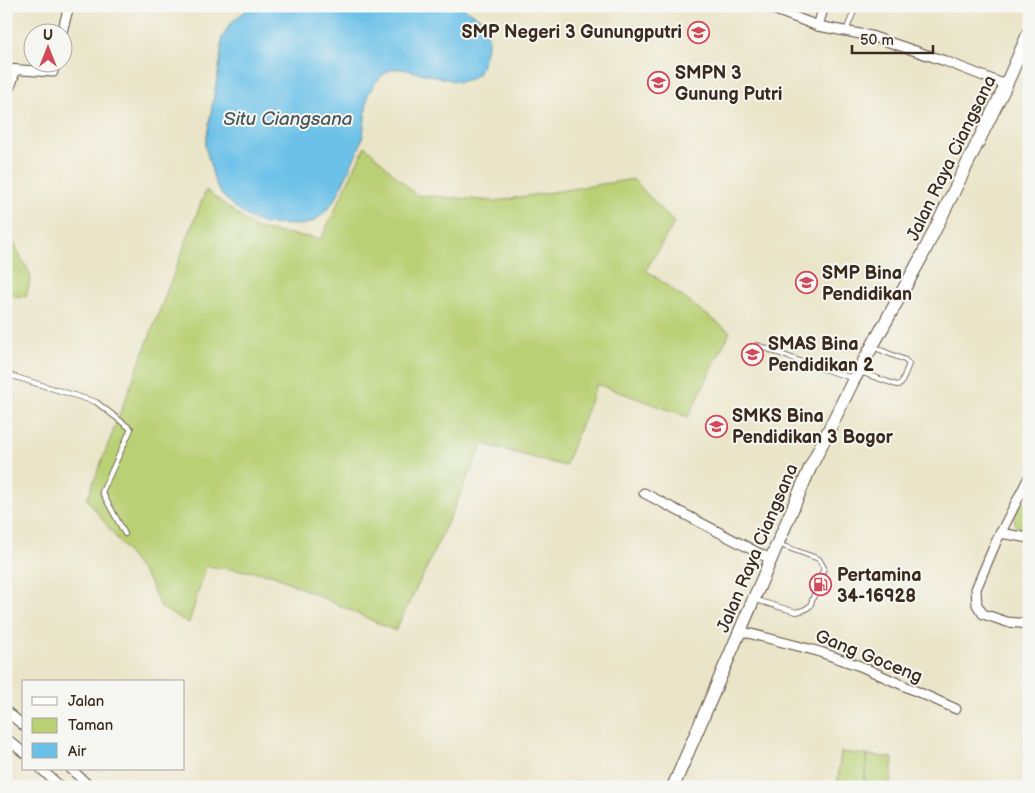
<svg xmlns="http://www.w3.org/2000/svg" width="1035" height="793" font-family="'Balsamiq Sans',sans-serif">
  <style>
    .green { fill: #b9d075; stroke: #7a7d4a }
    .water { fill: #6cc1e8; stroke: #547683 }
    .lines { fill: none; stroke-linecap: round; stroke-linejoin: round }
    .lane-casing { stroke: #554638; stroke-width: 6 }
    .street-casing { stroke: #554638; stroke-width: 11 }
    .secondary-casing { stroke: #554638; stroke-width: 14 }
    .lane { stroke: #fff; stroke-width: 4.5 }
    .street { stroke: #fff; stroke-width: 9 }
    .secondary { stroke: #fff; stroke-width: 12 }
    .labels { text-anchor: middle; stroke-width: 4; stroke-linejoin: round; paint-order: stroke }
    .poi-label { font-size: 18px; font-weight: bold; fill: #3b2a1e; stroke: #f6f6f2; text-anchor: start }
    .street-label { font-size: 18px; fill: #3b2a1e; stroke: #f6f6f2 }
    .water-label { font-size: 19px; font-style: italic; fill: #4a575b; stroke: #f6f6f2 }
  </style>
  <rect width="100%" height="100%" fill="#f6f6f2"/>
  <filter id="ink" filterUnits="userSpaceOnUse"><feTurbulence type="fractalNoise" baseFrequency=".02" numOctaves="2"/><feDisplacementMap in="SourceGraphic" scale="10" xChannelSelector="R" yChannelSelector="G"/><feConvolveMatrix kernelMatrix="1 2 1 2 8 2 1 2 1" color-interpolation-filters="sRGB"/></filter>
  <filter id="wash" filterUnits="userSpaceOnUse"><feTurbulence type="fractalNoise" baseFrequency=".0096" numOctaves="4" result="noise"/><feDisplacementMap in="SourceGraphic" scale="20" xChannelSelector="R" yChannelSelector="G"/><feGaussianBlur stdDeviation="1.12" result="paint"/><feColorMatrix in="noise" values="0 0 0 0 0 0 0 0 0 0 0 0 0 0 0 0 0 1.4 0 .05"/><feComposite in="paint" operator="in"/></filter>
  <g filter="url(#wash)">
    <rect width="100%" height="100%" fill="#eae5c8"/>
    <g class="green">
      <path d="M365,146l51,49 80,6 137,-22 41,44 -28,47 84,62 -42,85 -91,-33 -32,82 -82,-22 -55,121 -33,66 -124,-57 -65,-8 -17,57 -28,-15 -12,-27 -62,-82 119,-309 50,39 65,10z"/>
      <path d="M6,228l25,48 -5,21 -18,-2 -2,-4z"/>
      <path d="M1025,503h4v28l-7,-1 -6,-4c-4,-10 -2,-20 9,-23z"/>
      <path d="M841,752l26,3 -4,32h-26z"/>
      <path d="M868,755l25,3 -3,29h-26z"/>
    </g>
    <path class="water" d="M252,6h209l19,12 6,11 3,11 -6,22 -5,12 -8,5 -11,3 -56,-13h-11l-9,6 -8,8 -7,12 -5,40 -3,11 -24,52 -10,13 -11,10 -14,4 -37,-1 -14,-6 -11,-7 -18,-17 -6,-12 -10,-36 15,-84 2,-24 6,-11 7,-8z"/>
  </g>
  <g filter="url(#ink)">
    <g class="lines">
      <defs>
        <g id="lane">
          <path d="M846,31l10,-25"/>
          <path d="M757,345l53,20 42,13"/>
          <path d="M860,372l37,13 4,-1 8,-20 -4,-4 -32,-13"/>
          <path d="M6,374l90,28 35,27 -29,63 23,42"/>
          <path d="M756,600l40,12 8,-2 6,-4 14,-38 -5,-9 -41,-15"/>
        </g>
        <g id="street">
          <path d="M765,6l53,20 53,10 74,25 61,24"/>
          <path d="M818,26l6,-20"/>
          <path d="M62,32l7,-26"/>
          <path d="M6,69l47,3 2,-10"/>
          <path d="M6,95l6,-13 3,-11"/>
          <path d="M1029,477l-33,65 -20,47 1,16 6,9 24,8 22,2"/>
          <path d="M644,493l126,66"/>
          <path d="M1000,533l29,5"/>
          <path d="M740,631l77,20 43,15 96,43"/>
          <path d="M6,711l18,15"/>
          <path d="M6,738l18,15"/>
          <path d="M41,769l20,18"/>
          <path d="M71,769l19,18"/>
        </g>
        <path id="secondary" d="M673,787l137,-319 43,-87 69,-125 84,-171 23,-53"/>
      </defs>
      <use href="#lane" class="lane-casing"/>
      <use href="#street" class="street-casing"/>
      <use href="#secondary" class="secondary-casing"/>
      <use href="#lane" class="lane"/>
      <use href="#street" class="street"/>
      <use href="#secondary" class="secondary"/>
    </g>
  </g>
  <defs>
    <symbol id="school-ring" viewBox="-11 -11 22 22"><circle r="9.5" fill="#f6f6f2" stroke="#d1495b" stroke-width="1.5"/><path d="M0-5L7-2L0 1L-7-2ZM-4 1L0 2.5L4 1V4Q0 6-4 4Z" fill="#d1495b"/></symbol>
    <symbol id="fuel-ring" viewBox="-11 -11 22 22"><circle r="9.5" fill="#f6f6f2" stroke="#d1495b" stroke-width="1.5"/><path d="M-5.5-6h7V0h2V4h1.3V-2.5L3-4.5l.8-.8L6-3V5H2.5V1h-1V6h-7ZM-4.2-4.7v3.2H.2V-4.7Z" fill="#d1495b"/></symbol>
  </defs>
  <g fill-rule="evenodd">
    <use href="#school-ring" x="686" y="20" width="25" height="25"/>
    <use href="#school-ring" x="646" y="70" width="25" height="25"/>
    <use href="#school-ring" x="794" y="270" width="25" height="25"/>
    <use href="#school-ring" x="740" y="342" width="25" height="25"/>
    <use href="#school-ring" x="704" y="414" width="25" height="25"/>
    <use href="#fuel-ring" x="808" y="572" width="25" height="25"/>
  </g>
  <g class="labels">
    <g class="poi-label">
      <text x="682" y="38" text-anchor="end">SMP Negeri 3 Gunungputri</text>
      <text x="675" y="79">SMPN 3<tspan x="675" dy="21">Gunung Putri</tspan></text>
      <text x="822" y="279">SMP Bina<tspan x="822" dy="21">Pendidikan</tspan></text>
      <text x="768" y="350">SMAS Bina<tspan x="768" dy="21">Pendidikan 2</tspan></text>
      <text x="732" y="422">SMKS Bina<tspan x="732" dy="21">Pendidikan 3 Bogor</tspan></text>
      <text x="837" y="581">Pertamina<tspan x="837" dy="21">34-16928</tspan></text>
    </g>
    <g class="street-label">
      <text transform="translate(951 158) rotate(-64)" y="6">Jalan Raya Ciangsana</text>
      <text transform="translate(757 548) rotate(-67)" y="6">Jalan Raya Ciangsana</text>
      <text transform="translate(869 656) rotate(22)" y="6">Gang Goceng</text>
    </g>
    <g class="water-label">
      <text x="288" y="125">Situ Ciangsana</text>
    </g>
  </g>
  <rect width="1035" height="793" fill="none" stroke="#f6f6f2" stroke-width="25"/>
  <rect x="22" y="680" width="162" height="90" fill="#f6f6f2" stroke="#aba49d"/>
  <rect x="32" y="697" width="25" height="8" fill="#ffffff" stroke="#aba49d"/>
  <text x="68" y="706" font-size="15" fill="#3b2a1e">Jalan</text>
  <rect x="32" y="718" width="25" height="15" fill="#b9d075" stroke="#aba49d"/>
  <text x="68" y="730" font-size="15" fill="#3b2a1e">Taman</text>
  <rect x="32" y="743" width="25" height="15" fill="#6cc1e8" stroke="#aba49d"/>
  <text x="68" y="756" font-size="15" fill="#3b2a1e">Air</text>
  <g transform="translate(48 48)"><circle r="24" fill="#f6f6f2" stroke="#aba49d"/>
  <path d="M0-4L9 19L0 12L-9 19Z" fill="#d1495b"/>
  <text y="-8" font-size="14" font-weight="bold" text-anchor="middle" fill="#3b2a1e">U</text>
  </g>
  <path d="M852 45v8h81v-8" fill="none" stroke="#3b2a1e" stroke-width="2.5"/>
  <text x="860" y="45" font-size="15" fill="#3b2a1e" stroke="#f6f6f2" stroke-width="4" paint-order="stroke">50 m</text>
</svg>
